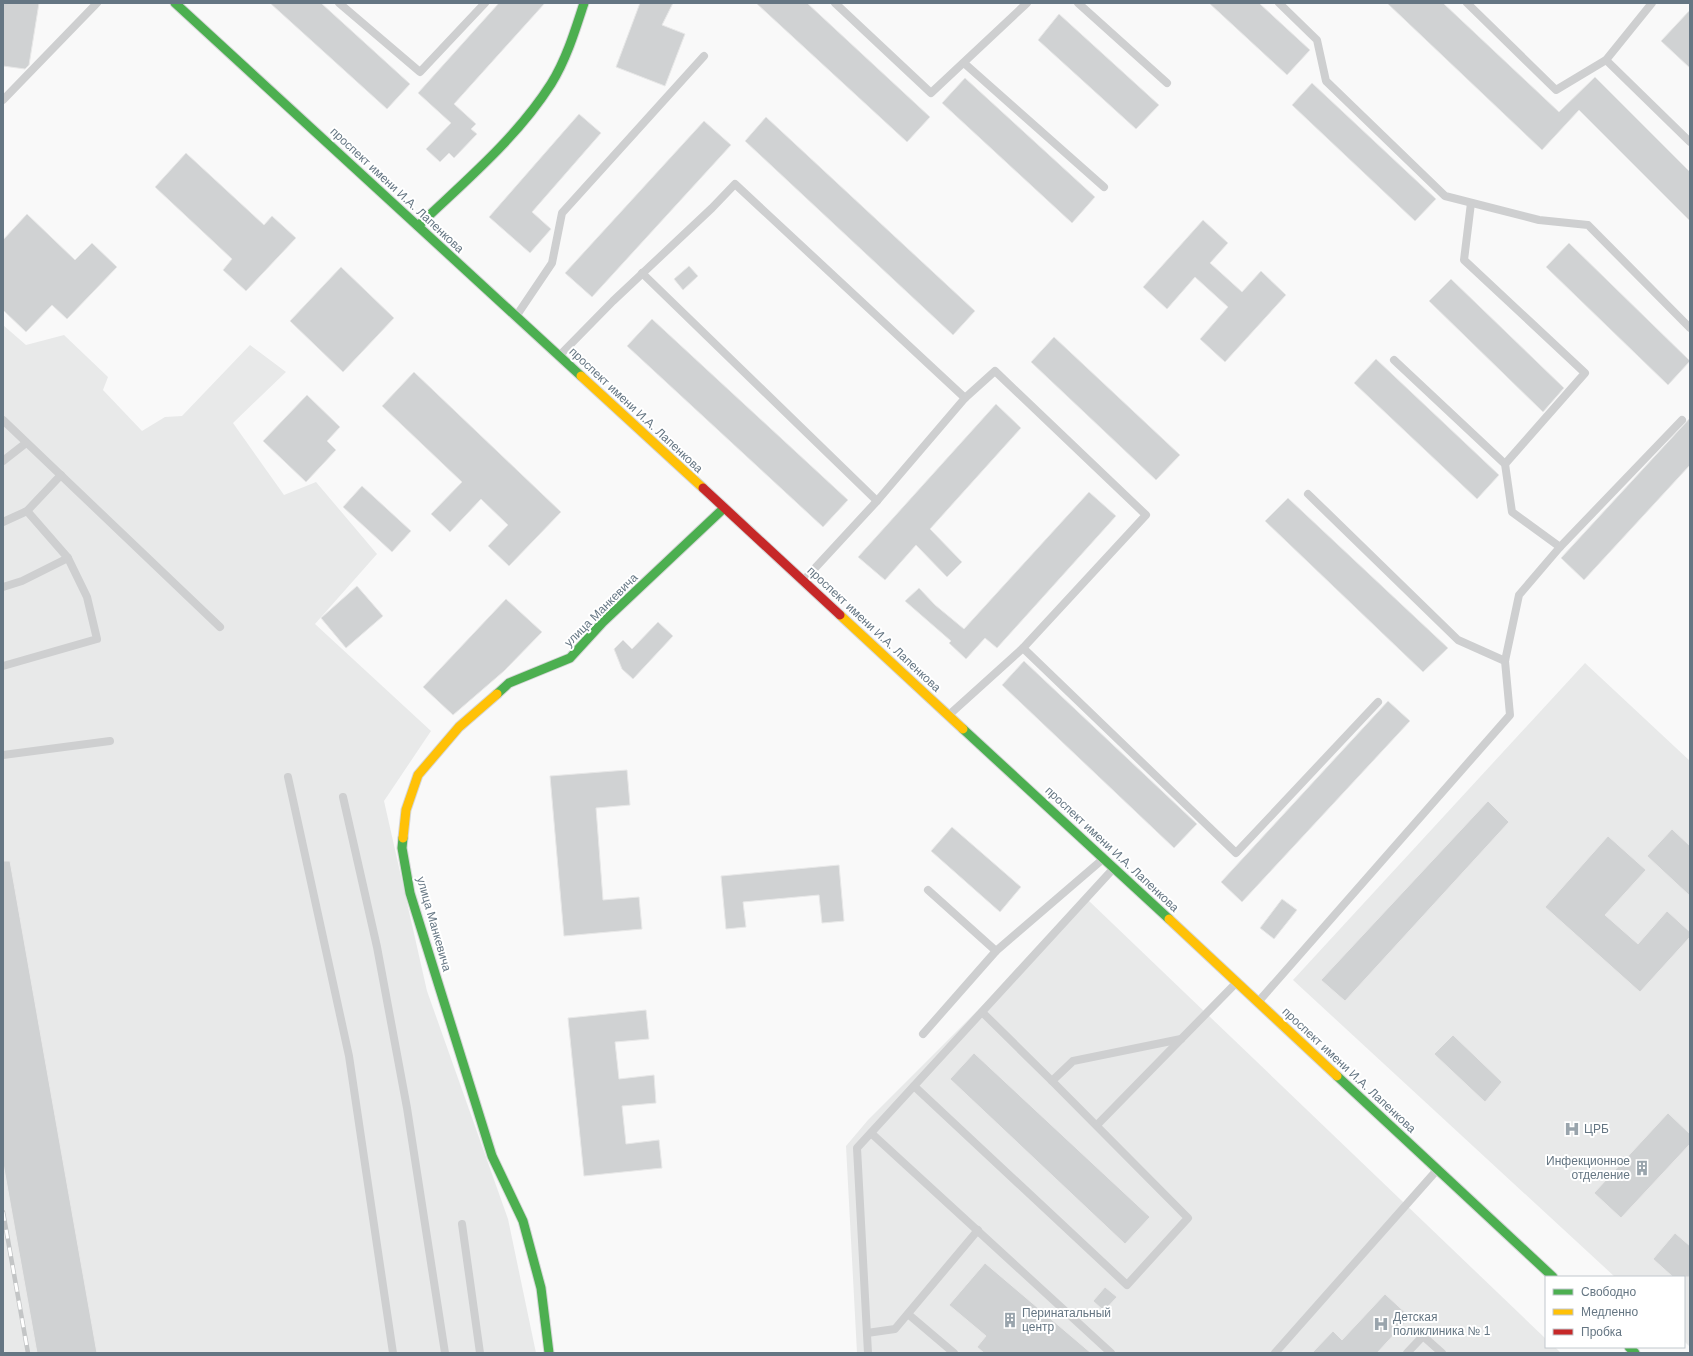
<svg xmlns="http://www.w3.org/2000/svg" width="1693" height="1356" font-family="Arial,sans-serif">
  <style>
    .built { fill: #e8e9e9 }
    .building { fill: #d0d2d3; stroke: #e8e8e8 }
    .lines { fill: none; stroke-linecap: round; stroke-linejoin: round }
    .fast-casing { stroke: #d5d6d7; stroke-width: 11 }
    .slow-casing { stroke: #d5d6d7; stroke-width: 11 }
    .jam-casing { stroke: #d5d6d7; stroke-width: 11 }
    .lane { stroke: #cecfd0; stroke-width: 8 }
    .fast { stroke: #4caf50; stroke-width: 9 }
    .slow { stroke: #ffc107; stroke-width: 9 }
    .jam { stroke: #c62828; stroke-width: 9 }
    .rail-casing { stroke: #c3c5c6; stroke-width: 4.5 }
    .rail { stroke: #fff; stroke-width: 3; stroke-dasharray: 9; stroke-linecap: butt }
    .labels { text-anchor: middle; stroke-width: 4; stroke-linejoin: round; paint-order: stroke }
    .street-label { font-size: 12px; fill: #657683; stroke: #fff }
    .poi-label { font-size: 12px; fill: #657683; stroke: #fff; text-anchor: start }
  </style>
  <rect width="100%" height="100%" fill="#f9f9f9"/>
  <g class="built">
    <path d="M3,325l23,20 38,-10 44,42 -5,13 39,41 23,-14 17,-1 68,-71 36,27 -53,51 51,72 32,-13 61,72 -62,70 116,107 -47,70 43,190 81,228 28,134h-533z"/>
    <path d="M1585,663l105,98v586l-6,-6v-64h-69l-322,-297z"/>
    <path d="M1088,900l458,439v8h9l6,6h-704l-11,-207 22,-26z"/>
  </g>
  <g class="building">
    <path d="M3,3h36l-10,62 -4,4 -22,-3z"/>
    <path d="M270,3h51l89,81 -23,25z"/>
    <path d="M499,3h46l-91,101 22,20 -5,5 6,5 -23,24 -5,-5 -9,9 -14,-13 25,-26 -33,-30z"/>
    <path d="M640,3h33l-11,22 23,9 -20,52 -49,-19z"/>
    <path d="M756,3h51l123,114 -23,25z"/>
    <path d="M1209,3h50l51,47 -23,25z"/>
    <path d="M1387,3h56l116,109 36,-35 95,95v49l-111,-111 -37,40z"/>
    <path d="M1690,10v58l-29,-27z"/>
    <path d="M1059,14l100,91 -23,24 -98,-89z"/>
    <path d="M965,78l130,119 -23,26 -130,-120z"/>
    <path d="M1312,83l124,116 -21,22 -123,-116z"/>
    <path d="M579,114l22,19 -69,79 19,17 -21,24 -41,-36z"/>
    <path d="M766,117l209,194 -22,24 -208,-194z"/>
    <path d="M704,121l27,24 -139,152 -27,-24z"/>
    <path d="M186,153l78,72 8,-9 24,22 -50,53 -23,-21 9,-11 -77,-72z"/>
    <path d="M27,214l48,46 17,-17 25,24 -50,52 -15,-14 -26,27 -23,-22v-70z"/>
    <path d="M1203,220l25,23 -18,20 32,29 19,-21 25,24 -61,67 -25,-23 28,-32 -33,-30 -28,32 -24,-22z"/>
    <path d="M1569,243l121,118 -22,24 -122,-118z"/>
    <path d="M689,266l9,10 -15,14 -9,-11z"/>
    <path d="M341,267l53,51 -51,54 -53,-51z"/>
    <path d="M1451,279l113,109 -21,24 -114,-111z"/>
    <path d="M652,319l196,181 -25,27 -196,-181z"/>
    <path d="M1054,337l126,118 -24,25 -125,-118z"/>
    <path d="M1376,359l123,116 -22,24 -123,-116z"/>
    <path d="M414,372l147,140 -52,54 -21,-20 20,-21 -27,-26 -31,33 -19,-18 31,-32 -80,-76z"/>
    <path d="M307,395l33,32 -13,14 9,9 -30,32 -43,-41z"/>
    <path d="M996,404l25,24 -91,101 32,33 -15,15 -31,-32 -31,35 -27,-23z"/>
    <path d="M1690,418v47l-106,115 -23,-22z"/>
    <path d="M362,486l49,45 -19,21 -49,-45z"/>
    <path d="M1089,492l27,24 -119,132 -12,-10 -19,21 -17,-16 2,-2 -46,-40 14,-13 16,17 29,24z"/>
    <path d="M1288,498l160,150 -25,24 -158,-151z"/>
    <path d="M357,586l26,30 -37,32 -25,-30z"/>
    <path d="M506,599l36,33 -38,39 -51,44 -30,-28z"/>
    <path d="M658,622l15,14 -40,43 -11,-10 -8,-20 9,-9 9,9z"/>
    <path d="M1024,661l173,163 -23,24 -172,-163z"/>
    <path d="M1388,701l22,20 -168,181 -21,-20z"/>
    <path d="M627,770l3,35 -34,3 7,92 36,-3 3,32 -78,7 -14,-160z"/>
    <path d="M1488,801l21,21 -164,179 -24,-21z"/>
    <path d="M952,827l69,60 -21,25 -69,-61z"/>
    <path d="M1672,829l18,17v50l-43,-40z"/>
    <path d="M1608,836l38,34 -41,45 33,29 29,-33 23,21v5l-50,55 -95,-85z"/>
    <path d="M3,861h7l87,492h-60l-34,-190z"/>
    <path d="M839,865l5,56 -22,2 -3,-28 -76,7 3,25 -20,2 -5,-53z"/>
    <path d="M1282,899l15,11 -23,29 -14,-11z"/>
    <path d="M646,1010l3,29 -34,3 4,37 35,-4 2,28 -34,3 4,38 33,-4 3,28 -78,8 -16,-158z"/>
    <path d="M1453,1035l49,47 -17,20 -51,-48z"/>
    <path d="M974,1053l176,164 -25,27 -175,-165z"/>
    <path d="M1668,1113l22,21v10l-69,74 -27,-25z"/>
    <path d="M1675,1233l15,13v31h-17l-20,-18z"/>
    <path d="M985,1263l106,90h-107l-7,-6 9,-11 -37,-31z"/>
    <path d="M1105,1287l12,10 -13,14 -11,-10z"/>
    <path d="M1385,1294l25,23 -33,36h-65l21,-22 9,9z"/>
  </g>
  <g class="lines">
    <defs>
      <g id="fast">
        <path d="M175,3l406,373"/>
        <path d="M418,226c46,-44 98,-87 133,-142 15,-24 24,-53 33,-81"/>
        <path d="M497,694l12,-11 61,-25 33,-36 120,-113"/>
        <path d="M963,729l206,190"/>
        <path d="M403,838l-1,10 8,45 82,263 31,65 18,67 8,65"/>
        <path d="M1337,1076l216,201"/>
        <path d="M1629,1347l6,6"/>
      </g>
      <g id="slow">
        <path d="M581,376l122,112"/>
        <path d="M840,615l123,114"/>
        <path d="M403,838l3,-28 12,-35 41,-48 38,-33"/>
        <path d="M1169,919l168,157"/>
      </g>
      <path id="jam" d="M703,488l137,127"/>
    </defs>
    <use href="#fast" class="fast-casing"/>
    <use href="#slow" class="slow-casing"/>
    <use href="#jam" class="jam-casing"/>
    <g class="lane">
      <path d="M339,3l81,69 65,-69"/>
      <path d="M835,3l96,90 96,-90"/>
      <path d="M1078,3l89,80"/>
      <path d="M1279,3l38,37 9,41 119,115 94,24 49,5 102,103"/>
      <path d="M1467,3l89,87 50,-30 46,-57"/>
      <path d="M1606,60l84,82"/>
      <path d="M964,63l140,124"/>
      <path d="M3,100l94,-97"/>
      <path d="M1471,203l-7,57 121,113 -80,91"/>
      <path d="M642,273l235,228"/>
      <path d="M517,315l35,-52 10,-50 142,-157"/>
      <path d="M560,355l53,-54 99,-93 23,-24 230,214"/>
      <path d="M1394,360l111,104 7,48 48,35"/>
      <path d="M3,420l217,207"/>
      <path d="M3,461l23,-18"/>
      <path d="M1308,494l150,146 47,21"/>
      <path d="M3,522l24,-11 34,-36"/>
      <path d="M804,580l73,-79 88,-103 30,-27 151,144 -123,133 -73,66"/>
      <path d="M3,587l19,-6 46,-23"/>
      <path d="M1023,648l213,205 142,-151"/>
      <path d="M3,666l94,-27 -10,-42 -19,-39 -41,-47"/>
      <path d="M3,755l107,-14"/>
      <path d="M288,777l61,279 44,297"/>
      <path d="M343,797l34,150 30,161 38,245"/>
      <path d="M928,890l68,61"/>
      <path d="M1259,1001l251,-286 -5,-54 14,-66 41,-48 122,-127"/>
      <path d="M982,1012l70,69"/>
      <path d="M923,1034l73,-83 107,-92"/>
      <path d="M914,1086l213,199 61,-67 -136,-137 21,-20 108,-22"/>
      <path d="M1097,1125l140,-143"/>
      <path d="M871,1133l240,220"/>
      <path d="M462,1224l18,129"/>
      <path d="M908,1314l46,39"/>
      <path d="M867,1333l28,-4 83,-99"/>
      <path d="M868,1353l-11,-205 256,-279"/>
      <path d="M1275,1353l162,-183"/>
      <path d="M1407,1353l16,-17 19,17"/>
    </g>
    <use href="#fast" class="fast"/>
    <use href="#slow" class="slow"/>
    <use href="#jam" class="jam"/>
    <defs>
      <path id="rail" d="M3,1212l25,141"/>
    </defs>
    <use href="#rail" class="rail-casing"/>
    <use href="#rail" class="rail"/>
  </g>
  <defs>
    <symbol id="hospital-bare" viewBox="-9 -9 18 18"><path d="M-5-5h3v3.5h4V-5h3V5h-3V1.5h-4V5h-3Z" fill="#99a4ac" stroke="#fff" stroke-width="2.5" paint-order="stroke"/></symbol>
    <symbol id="building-bare" viewBox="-9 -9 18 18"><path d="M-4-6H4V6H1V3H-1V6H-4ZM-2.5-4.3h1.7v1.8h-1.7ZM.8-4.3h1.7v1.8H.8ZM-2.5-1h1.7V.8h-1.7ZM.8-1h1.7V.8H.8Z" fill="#99a4ac" stroke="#fff" stroke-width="2.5" paint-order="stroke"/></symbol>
  </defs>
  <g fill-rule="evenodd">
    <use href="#hospital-bare" x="1561" y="1118" width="22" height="22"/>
    <use href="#building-bare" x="1631" y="1157" width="22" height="22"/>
    <use href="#building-bare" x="999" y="1309" width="22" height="22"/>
    <use href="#hospital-bare" x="1370" y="1313" width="22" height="22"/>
  </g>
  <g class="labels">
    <g class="street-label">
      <text transform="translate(397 190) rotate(43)" y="4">проспект имени И.А. Лапенкова</text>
      <text transform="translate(636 410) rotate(43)" y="4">проспект имени И.А. Лапенкова</text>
      <text transform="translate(601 610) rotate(-45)" y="4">улица Манкевича</text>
      <text transform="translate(874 629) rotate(43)" y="4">проспект имени И.А. Лапенкова</text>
      <text transform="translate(1112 849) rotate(43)" y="4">проспект имени И.А. Лапенкова</text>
      <text transform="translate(434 924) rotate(74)" y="4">улица Манкевича</text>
      <text transform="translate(1349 1070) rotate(43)" y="4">проспект имени И.А. Лапенкова</text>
    </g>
    <g class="poi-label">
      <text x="1584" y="1133">ЦРБ</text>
      <text x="1630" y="1165" text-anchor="end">Инфекционное<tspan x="1630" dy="14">отделение</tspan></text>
      <text x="1022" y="1317">Перинатальный<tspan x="1022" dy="14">центр</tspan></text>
      <text x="1393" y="1321">Детская<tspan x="1393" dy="14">поликлиника № 1</tspan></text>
    </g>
  </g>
  <rect width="1693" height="1356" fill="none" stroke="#657683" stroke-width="8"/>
  <rect x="1545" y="1276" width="140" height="72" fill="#ffffff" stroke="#c1c8cd"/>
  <rect x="1553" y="1289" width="20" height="6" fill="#4caf50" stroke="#c1c8cd"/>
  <text x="1581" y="1296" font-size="12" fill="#657683">Свободно</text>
  <rect x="1553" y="1309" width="20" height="6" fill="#ffc107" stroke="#c1c8cd"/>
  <text x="1581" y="1316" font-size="12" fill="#657683">Медленно</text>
  <rect x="1553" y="1329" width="20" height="6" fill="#c62828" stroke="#c1c8cd"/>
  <text x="1581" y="1336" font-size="12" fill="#657683">Пробка</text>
</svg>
